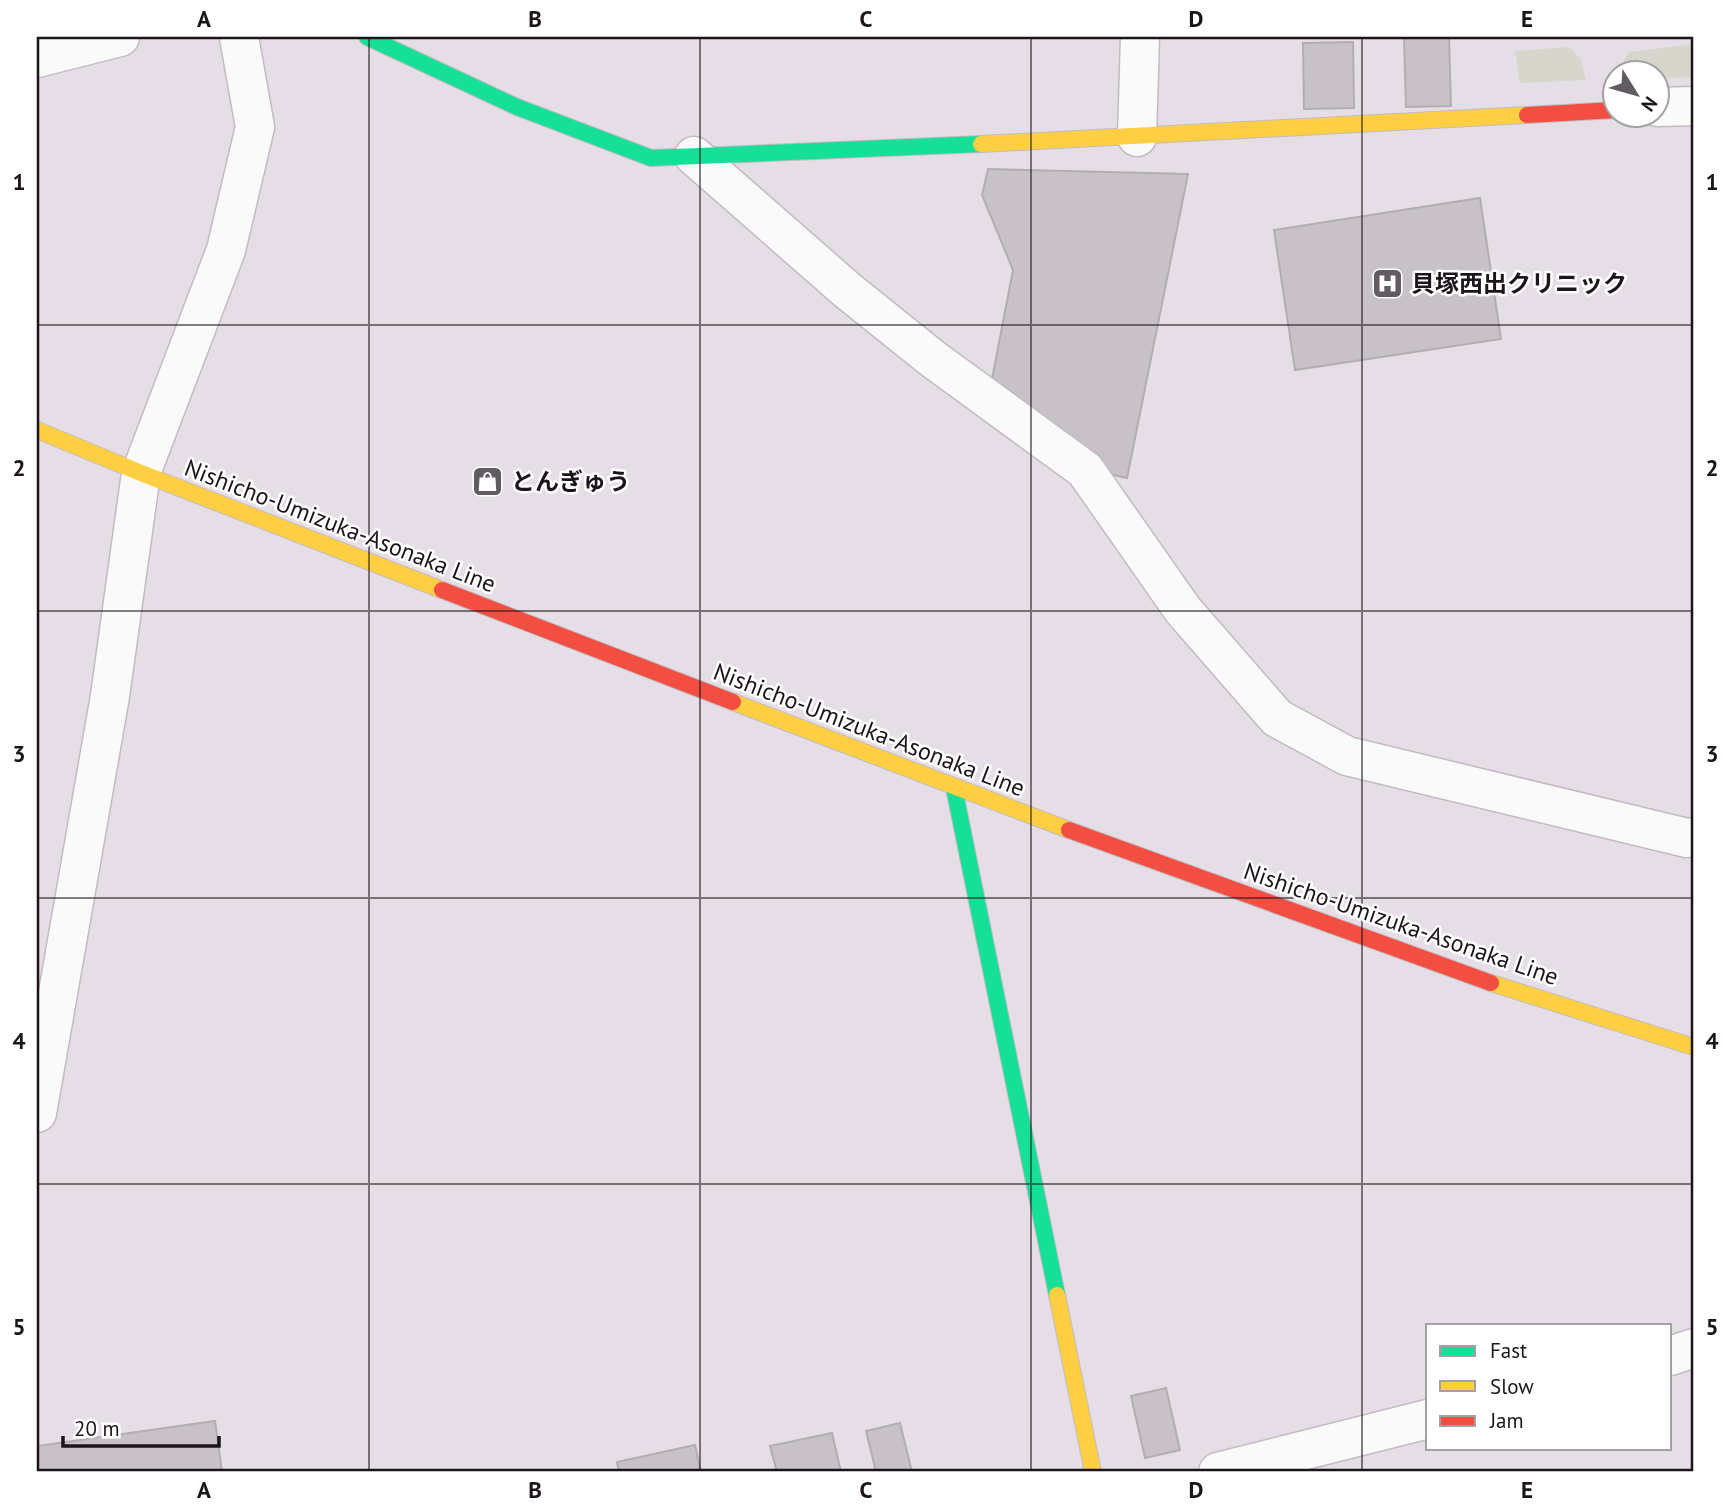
<svg xmlns="http://www.w3.org/2000/svg" width="1731" height="1509" font-family="'PT Sans','Noto Sans JP',sans-serif">
  <style>
    .green { fill: #d7d6cd }
    .building { fill: #c8c2c8; stroke: #b3adb3; stroke-width: 2 }
    .lines { fill: none; stroke-linecap: round; stroke-linejoin: round }
    .street-casing { stroke: #c2bbc2; stroke-width: 41 }
    .fast-casing { stroke: #c2bbc2; stroke-width: 18 }
    .slow-casing { stroke: #c2bbc2; stroke-width: 18 }
    .jam-casing { stroke: #c2bbc2; stroke-width: 18 }
    .street { stroke: #fbfafb; stroke-width: 38 }
    .fast { stroke: #16e098; stroke-width: 16 }
    .slow { stroke: #ffcf43; stroke-width: 16 }
    .jam { stroke: #f24e42; stroke-width: 16 }
    .grid { fill: none; stroke: #1b151b; stroke-width: 2; stroke-opacity: 0.55 }
    .labels { text-anchor: middle; stroke-width: 5; stroke-linejoin: round; paint-order: stroke }
    .poi-label { font-size: 24px; font-weight: bold; fill: #1b151b; stroke: #fff; text-anchor: start }
    .street-label { font-size: 24px; fill: #1b151b; stroke: #fff }
    .neatline { fill: none; stroke: #1b151b; stroke-width: 2.5 }
    .grid-label { font-size: 23px; text-anchor: middle; font-weight: bold; fill: #1b151b }
  </style>
  <rect width="100%" height="100%" fill="#e6dee6"/>
  <g class="green">
    <path d="M1694,44v33l-36,2v-5l-41,-1 12,-21z"/>
    <path d="M1570,47l11,13 5,20 -66,3 -5,-32z"/>
  </g>
  <g class="building">
    <path d="M1404,37h45l2,69 -45,1z"/>
    <path d="M1353,42l1,66 -50,1 -1,-66z"/>
    <path d="M988,169l200,5 -61,304 -18,-4 -118,-90 22,-114 -31,-75z"/>
    <path d="M1480,198l21,141 -206,31 -21,-140z"/>
    <path d="M1166,1388l14,62 -35,8 -14,-62z"/>
    <path d="M215,1421l7,51h-185v-26z"/>
    <path d="M900,1423l12,49h-36l-10,-41z"/>
    <path d="M832,1433l9,39h-64l-7,-26z"/>
    <path d="M695,1445l6,27h-82l-2,-10z"/>
  </g>
  <g class="lines">
    <defs>
      <g id="street">
        <path d="M37,58l83,-21"/>
        <path d="M1658,107l36,-1"/>
        <path d="M1137,137l3,-100"/>
        <path d="M694,156l153,134 86,69 152,111 98,140 94,108 70,38 340,82 7,-1"/>
        <path d="M37,1113l73,-417 31,-223 85,-223 29,-123 -16,-90"/>
        <path d="M1670,1356l24,-8"/>
        <path d="M1218,1472l210,-53"/>
      </g>
      <g id="fast">
        <path d="M367,37l150,70 134,51 330,-14"/>
        <path d="M954,788l103,507"/>
      </g>
      <g id="slow">
        <path d="M981,144l546,-29"/>
        <path d="M37,430l104,43 301,117"/>
        <path d="M733,702l336,128"/>
        <path d="M1491,983l203,64"/>
        <path d="M1057,1295l36,177"/>
      </g>
      <g id="jam">
        <path d="M1527,115l89,-5"/>
        <path d="M442,590l291,112"/>
        <path d="M1069,830l422,153"/>
      </g>
    </defs>
    <use href="#street" class="street-casing"/>
    <use href="#fast" class="fast-casing"/>
    <use href="#slow" class="slow-casing"/>
    <use href="#jam" class="jam-casing"/>
    <use href="#street" class="street"/>
    <use href="#fast" class="fast"/>
    <use href="#slow" class="slow"/>
    <use href="#jam" class="jam"/>
  </g>
  <path class="grid" d="M369,37v1435M700,37v1435M1031,37v1435M1362,37v1435M37,325h1657M37,611h1657M37,898h1657M37,1184h1657"/>
  <defs>
    <symbol id="hospital-square" viewBox="-11 -11 22 22"><rect x="-9" y="-9" width="18" height="18" rx="4" fill="#625b62" stroke="#fff"/><path d="M-5-5h3v3.5h4V-5h3V5h-3V1.5h-4V5h-3Z" fill="#fff"/></symbol>
    <symbol id="shop-square" viewBox="-11 -11 22 22"><rect x="-9" y="-9" width="18" height="18" rx="4" fill="#625b62" stroke="#fff"/><path d="M-5-2.5h2.3a2.7 3.5 0 0 1 5.4 0H5L5.5 6h-11ZM-1.5-2.5h3a1.5 2.3 0 0 0-3 0Z" fill="#fff"/></symbol>
  </defs>
  <g fill-rule="evenodd">
    <use href="#hospital-square" x="1370" y="266" width="35" height="35"/>
    <use href="#shop-square" x="470" y="464" width="35" height="35"/>
  </g>
  <g class="labels">
    <g class="poi-label">
      <text x="1411" y="292">貝塚西出クリニック</text>
      <text x="511" y="490">とんぎゅう</text>
    </g>
    <g class="street-label">
      <text transform="translate(340 526) rotate(21)" y="8">Nishicho-Umizuka-Asonaka Line</text>
      <text transform="translate(869 730) rotate(21)" y="8">Nishicho-Umizuka-Asonaka Line</text>
      <text transform="translate(1401 924) rotate(19)" y="8">Nishicho-Umizuka-Asonaka Line</text>
    </g>
  </g>
  <rect width="1731" height="1509" fill="none" stroke="#ffffff" stroke-width="77"/>
  <rect x="1426" y="1324" width="245" height="126" fill="#ffffff" stroke="#a4a1a4" stroke-width="2"/>
  <rect x="1440" y="1346" width="35" height="10" fill="#16e098" stroke="#a4a1a4" stroke-width="2"/>
  <text x="1490" y="1358" font-size="21" fill="#1b151b">Fast</text>
  <rect x="1440" y="1381" width="35" height="10" fill="#ffcf43" stroke="#a4a1a4" stroke-width="2"/>
  <text x="1490" y="1394" font-size="21" fill="#1b151b">Slow</text>
  <rect x="1440" y="1416" width="35" height="10" fill="#f24e42" stroke="#a4a1a4" stroke-width="2"/>
  <text x="1490" y="1428" font-size="21" fill="#1b151b">Jam</text>
  <g transform="translate(1636 94) rotate(127)"><circle r="33" fill="#ffffff" stroke="#a4a1a4" stroke-width="2"/>
  <path d="M0-5L12 26L0 18L-12 26Z" fill="#625b62"/>
  <text y="-10" font-size="19" font-weight="bold" text-anchor="middle" fill="#1b151b">N</text>
  </g>
  <path d="M63 1436v10h156v-10" fill="none" stroke="#1b151b" stroke-width="3.5"/>
  <text x="74" y="1436" font-size="21" fill="#1b151b" stroke="#ffffff" stroke-width="5" paint-order="stroke">20 m</text>
  <rect x="38" y="38" width="1654" height="1432" class="neatline"/>
  <g class="grid-label">
    <text x="204" y="27">A</text>
    <text x="535" y="27">B</text>
    <text x="866" y="27">C</text>
    <text x="1196" y="27">D</text>
    <text x="1527" y="27">E</text>
    <text x="19" y="190">1</text>
    <text x="1712" y="190">1</text>
    <text x="19" y="476">2</text>
    <text x="1712" y="476">2</text>
    <text x="19" y="762">3</text>
    <text x="1712" y="762">3</text>
    <text x="19" y="1049">4</text>
    <text x="1712" y="1049">4</text>
    <text x="19" y="1335">5</text>
    <text x="1712" y="1335">5</text>
    <text x="204" y="1498">A</text>
    <text x="535" y="1498">B</text>
    <text x="866" y="1498">C</text>
    <text x="1196" y="1498">D</text>
    <text x="1527" y="1498">E</text>
  </g>
</svg>
